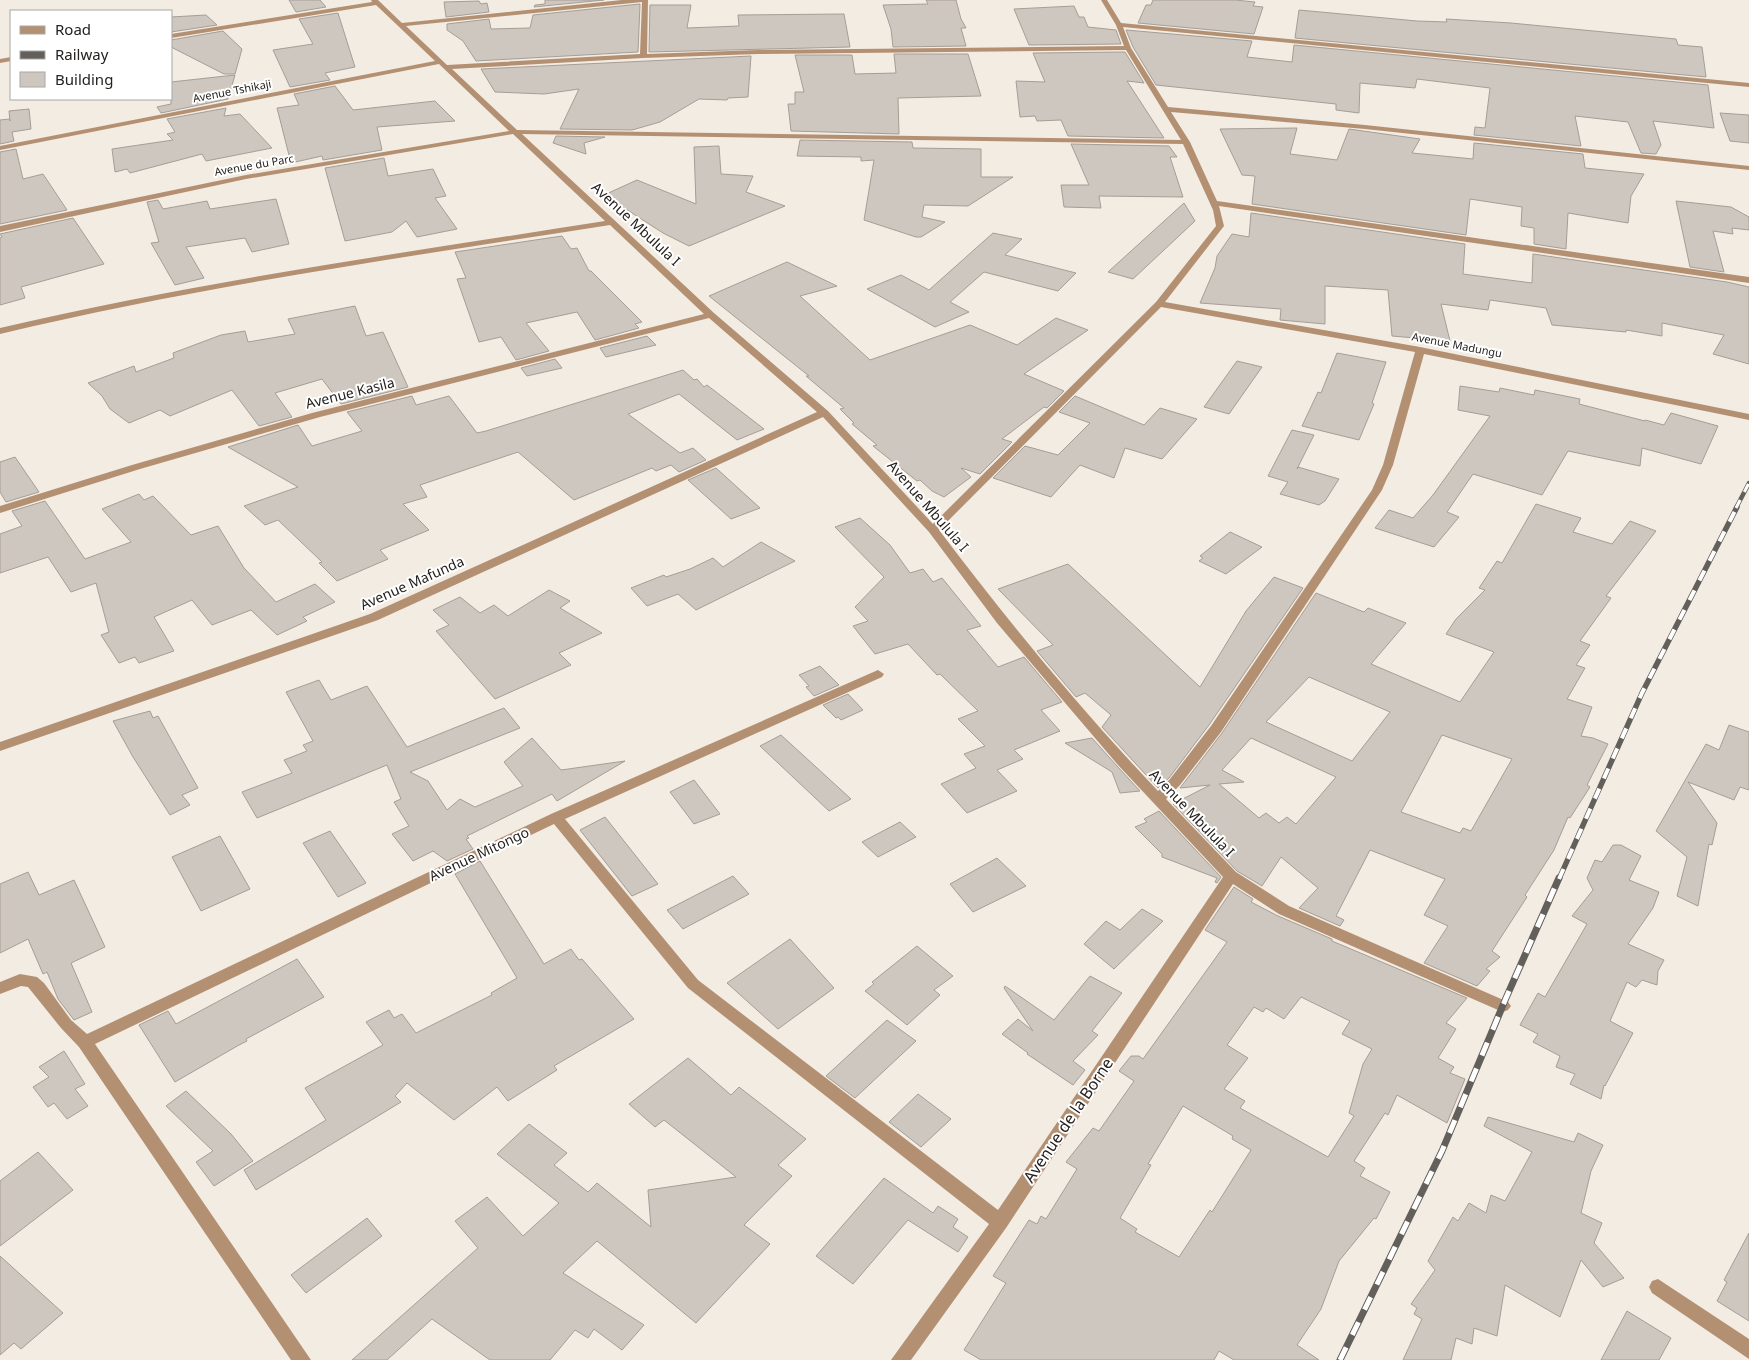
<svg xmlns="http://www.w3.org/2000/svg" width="1749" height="1360" font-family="'Noto Sans',sans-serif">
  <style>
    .building { fill: #cec7bf; stroke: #a59e96; fill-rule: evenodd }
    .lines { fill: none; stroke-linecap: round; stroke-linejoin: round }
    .minor { fill: #b49073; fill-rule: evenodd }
    .rail-far2-casing { stroke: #635f5a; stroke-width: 4.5 }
    .rail-far1-casing { stroke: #635f5a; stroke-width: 5.5 }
    .rail-casing { stroke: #635f5a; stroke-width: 7 }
    .rail-far2 { stroke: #fff; stroke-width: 3; stroke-dasharray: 9; stroke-linecap: butt }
    .rail-far1 { stroke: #fff; stroke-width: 4; stroke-dasharray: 11; stroke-linecap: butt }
    .rail { stroke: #fff; stroke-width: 5; stroke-dasharray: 14; stroke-linecap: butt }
    .labels { text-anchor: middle; stroke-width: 4; stroke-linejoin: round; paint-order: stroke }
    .far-street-label { font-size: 11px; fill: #25221f; stroke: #fff }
    .street-label { font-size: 14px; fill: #25221f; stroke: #fff }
    .near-street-label { font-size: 16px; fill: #25221f; stroke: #fff }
  </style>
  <rect width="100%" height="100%" fill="#f3ece3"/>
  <g class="building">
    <path d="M289,0h31l6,7 -30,5z"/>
    <path d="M545,0h59l-70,7 1,-2 10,-1z"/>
    <path d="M926,0h30l5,19 5,9h-5l5,18 -73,1 -2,-18 -8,-24 45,-1z"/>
    <path d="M1153,0h82l20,2 -2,4 10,1 -9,27 -116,-11 8,-18h5z"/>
    <path d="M479,1l2,3 6,-1 2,9 -43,5 -2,-15z"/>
    <path d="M640,4l-2,48 -162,9 -13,-20 -16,-11v-6l42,-5 2,10 39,-1 3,-13z"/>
    <path d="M650,5h41l-4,23 52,-2 -1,-11 106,-1 6,33 -201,5z"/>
    <path d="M1074,6l5,11h5l4,10 28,3 5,14 -92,1 -15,-36z"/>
    <path d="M1299,10l118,11 30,1 -1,-3 65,4 165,16 2,6 24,2 4,30 -411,-39z"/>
    <path d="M338,13l17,54 -30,6 5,7 -40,7 -17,-37 40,-6 -14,-25z"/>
    <path d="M206,15l11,10 -46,7v-15z"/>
    <path d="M1126,30l126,11 -5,16 45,5 2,-17 414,40 6,43 -61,-7 8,24 -5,9 -15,-1 -13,-31 -53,-6 6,30 -107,-11 1,-8 10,1 5,-40 -73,-9 -2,9 -55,-5 -1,30 -23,-3v-6l-180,-19 -23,-38z"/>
    <path d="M223,31l19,18 -7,25h-11l-53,-27v-7z"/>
    <path d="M1125,52l19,31 -17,-2 37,57 -96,-2 -7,-16 -24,1 -2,-5 -15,1 -4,-36 29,1 -12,-29z"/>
    <path d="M894,54h74l13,42 -83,2 1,36 -108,-3 -3,-27h7v-12h9l-9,-37h57l3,19 41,-1z"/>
    <path d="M751,56l-3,41 -20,1 -1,2 -28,-1 -39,23 -28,8 -72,-1 19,-40 -35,5 -49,-2 -14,-23z"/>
    <path d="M235,75l-7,24 -67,14 -4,-6 14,-3v-22z"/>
    <path d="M335,86l18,24 82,-9 20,20 -78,6 5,23 -59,10 -1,-4 -31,7 -14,-55 22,-3 -5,-11z"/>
    <path d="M226,108l-2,8 16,-2 32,34 -66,13 -4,-7 -72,19 -3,-4 -12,3 -3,-23 61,-9 -6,-6 8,-2 -8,-13z"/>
    <path d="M29,109l2,20 -19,3 2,9 -14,3v-24l9,-1 1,2 -1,-10z"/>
    <path d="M1720,113l29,2v28l-19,-2z"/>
    <path d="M1297,128l-7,26 47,6 12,-31 71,10 -8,14 61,6 1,-16 109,11 2,14 59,6 -13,22 -3,27 -60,-10 -2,36 -32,-5v-16l-13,-2 1,-19 -52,-8 -4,36 -214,-31 3,-28 -13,-1 -22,-46z"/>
    <path d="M556,136l49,1 -21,6 2,11 -33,-11z"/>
    <path d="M800,140l112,2 1,6 68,1v28h32l-45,29 -44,-1 -2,12 23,5 -24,15h-5l-52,-17 10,-60 -13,1v-4l-64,-1z"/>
    <path d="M1071,144l98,2 8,11h-7l13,40 -84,-1 2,12 -37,-1 -3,-22h28z"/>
    <path d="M719,146l2,28 32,2 -7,16 39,14 -96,40 -26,-13 -59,-38 33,-15 59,24 -2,-57z"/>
    <path d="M16,149l7,30 20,-5 24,36 -67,14v-72z"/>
    <path d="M384,158l4,18 45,-7 13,27 -11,2 22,31 -40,8 -11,-16 -14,11 -47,9 -20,-73z"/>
    <path d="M276,199l13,45 -37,8 -7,-14 -59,9 18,31 -29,7 -24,-42 8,-1 -12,-40 11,-2 5,9 44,-8 3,8z"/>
    <path d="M1676,201l55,6 18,10v13l-17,-2 1,6 -20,-3 11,41 -34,-5z"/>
    <path d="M1184,203l11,18 -62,58 -25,-7z"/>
    <path d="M1251,213l214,31 -2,30 69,9 1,-29 194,28 22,5v77l-36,-10 11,-19 -62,-12v13l-36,-6v2l-74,-7 -6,-17 -56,-8 -2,10 -47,-6 9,37 -58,-5 -4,-46 -63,-4v38l-45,-4 1,-11 -81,-6 15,-35 2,-12 15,-22 17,3z"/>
    <path d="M73,218l31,46 -83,23 4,11 -25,7v-67l2,-1 -2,-3z"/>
    <path d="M993,233l29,6 -17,16 71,18 -18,18 -74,-19 -34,30 19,10 -34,15 -68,-38 34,-14 28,15z"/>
    <path d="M562,236l9,13 6,-1 12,23h2l51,51 -7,2 4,4 -44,12 -18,-28 -51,11 23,28 -33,9 -15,-23 -22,5 -22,-63 9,-1 -11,-26z"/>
    <path d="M787,262l50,24 -37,10 70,64 100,-35 47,20 39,-27 32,12 -64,44 40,17 -17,17 -3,-1 -42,32 10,3 -32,32 -19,-6 10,9 -27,20 -12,-6 -12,-11 -3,1 -44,-35 4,-1 -25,-21 2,-1 -14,-14 4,-1 -38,-32h3l-100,-80z"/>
    <path d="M355,306l11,30 17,-4 25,55 -67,17 -19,-25 -47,14 17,24 -33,9 -27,-36 -62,26 -10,-6 -31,13 -19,-14 -8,-13 -14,-13 46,-17 2,6 38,-14 -1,-5 48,-18 24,-4 3,11 47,-8 -7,-15z"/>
    <path d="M647,336l9,9 -50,12 -6,-9z"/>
    <path d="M1337,353l49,9 -14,41 2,1 -15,36 -57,-14 16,-34 3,1z"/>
    <path d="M555,359l7,9 -35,8 -6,-8z"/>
    <path d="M1237,361l25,6 -33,47 -25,-7z"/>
    <path d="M683,370l11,10 3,-1 7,8 3,-2 57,44 -27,11 -58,-46 -51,20 52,39 13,-5 13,12 -27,12 -8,-7 -15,6 -4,-3 -78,32 -56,-48 -98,33 7,12 -24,7 26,26 -49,20 8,9 -51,22 -18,-18 3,-1 -44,-42 -13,5 -21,-19 54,-19 -70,-40 70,-22 14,21 50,-15 -15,-19 65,-16 4,9 33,-9 28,37 9,-2z"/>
    <path d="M1460,386l39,6 1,-4 34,7 1,-5 45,9 -1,5 66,17v-1l19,5 7,-12 47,13 -17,38 -59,-16 -2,18 -72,-15 -26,44 -69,-21 -26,38 12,5 -25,30 -59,-19 14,-18 24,8 20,-23 57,-79 -32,-6z"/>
    <path d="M1075,396l69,29 16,-17 37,11 -35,40 -37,-11 -11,30 -34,-13 -29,32 -58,-19 32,-32 33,9 32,-32 -31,-11z"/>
    <path d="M1292,430l22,5 -17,34 1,-2 41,12 -14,22 -6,4 -39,-11 8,-12 -20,-6z"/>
    <path d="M15,457l24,35 -33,10 -6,-10v-30z"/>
    <path d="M716,468l44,40 -29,11 -43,-39z"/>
    <path d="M139,494l5,6 9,-4 38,39 27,-9 26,42 32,34 39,-18 20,18 -32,15 4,4 -30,14 -26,-25 -39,15 -20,-25 -38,17 20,34 -35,12 -4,-6 -16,6 -18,-28 8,-3 -13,-49 -25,9 -23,-35 -48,16v-39l22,-8 -10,-15 33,-10 40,58 46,-17 -29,-33z"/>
    <path d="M1536,504l45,14 -8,14 39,12 18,-23 26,10 -50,65 5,2 -31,43 10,4 -14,20 9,3 -18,31 25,8 -11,29 12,2 15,6 -21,41 3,2 -20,31 -2,-1 -14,33 -29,45 2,2 -35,54 8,6 -14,12 4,2 -13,15 -53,-23 24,-37 -24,-11 21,-36 -75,-29 -34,66 8,4 -4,6 -41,-18 19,-20 -37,-31 -19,29 -25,-15 -64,-67 37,-19 -30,3 42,-55 94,-140 48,19 4,-4 38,15 -35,41 89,38 34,-50 -48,-18 10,-15 29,-29 -6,-2 18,-27 5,2zM1309,677l81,35 -38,49 -86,-39zM1442,735l70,24 -41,72 -8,-3 -3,5 -59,-21zM1251,738l85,39 -40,47 -9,-7 -8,6 -13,-10 -7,5 -40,-34 25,-2 -22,-12z"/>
    <path d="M860,518l30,27 20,28 13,-4 10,13 9,-4 39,48 -14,4 31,37 26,-10 38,45 -21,8 19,21 -46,19 9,9 -26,11 20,21 -50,22 -26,-29 35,-16 -12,-14 21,-8 -27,-27 20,-8 -38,-37 -3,1 -29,-31 -33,10 -22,-28 15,-5 -13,-14 29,-30 -49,-50z"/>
    <path d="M1230,532l32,15 -36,27 -27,-13 4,-3 -3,-2z"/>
    <path d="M761,542l34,19 -99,49 -18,-16 -31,12 -16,-18 33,-13 2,2 24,-8 23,-11 10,9z"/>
    <path d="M1068,564l132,123 46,-76 28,-34 29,11 -94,137 -40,53 -11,10 -56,-61 9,-12 -26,-22 -9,4 -39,-46 16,-6 -55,-56z"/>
    <path d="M549,590l21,11 -10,7 42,25 -43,20 12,12 -76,34 -59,-68 13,-6 -16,-15 27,-13 20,16 14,-8 14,11z"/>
    <path d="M820,666l19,19 -25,11 -8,-9 3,-1 -10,-11z"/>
    <path d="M319,680l12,20 36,-14 40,61 97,-39 16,20 -110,44 18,9 19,29 13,-11 15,8 48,-21 -19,-24 28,-24 29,32 64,-9 -68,40 -5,-7 -85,42 2,2 -3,1 7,10 -26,12 -14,-10 -20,10 -21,-27 17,-8 -15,-24 7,-3 -14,-34 -130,53 -15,-26 50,-19 -8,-13 23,-9 -4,-6 10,-4 -27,-49z"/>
    <path d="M848,694l15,16 -22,10 -3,-3 -2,1 -13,-13z"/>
    <path d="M150,711l3,7 5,-2 40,72 -16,7 8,10 -20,10 -37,-58 -20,-36z"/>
    <path d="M1729,725l20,7v58l-9,-3 -6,13 -46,-18 29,41 -5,22 -3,-1 -11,62 -21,-10 10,-39 -31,-26 50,-87 13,6z"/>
    <path d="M781,735l70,64 -22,12 -69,-65z"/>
    <path d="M1092,738l25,28 23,25 -20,2 -8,-21 -47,-29z"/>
    <path d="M694,780l26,34 -26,10 -24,-32z"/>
    <path d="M1159,811l62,66 -4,6 -2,-1 2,-4 -55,-21v-3l-27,-27 12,-5 -3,-3z"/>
    <path d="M605,817l53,67 -26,12 -52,-66z"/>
    <path d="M900,822l16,15 -38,20 -16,-15z"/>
    <path d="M330,831l36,52 -28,14 -35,-54z"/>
    <path d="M220,836l30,53 -49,22 -29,-54z"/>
    <path d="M1613,845h8l20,11 -12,24 30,12 -6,16 -25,36 36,16 -6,11 -1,14 -15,-5 -6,7 -9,-5 -17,39 23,12 -28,53 -1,-1 -3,14 -31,-15 5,-10 -19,-7 4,-11 -27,-14 5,-8 -18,-9 18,-32 7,4 42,-73 -15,-8 21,-26 -6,-12 8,-18 7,2z"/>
    <path d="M997,858l29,28 -53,26 -23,-28z"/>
    <path d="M480,861l64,103 27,-15 8,11 3,-1 52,60 -80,47 3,4 -49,31 -11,-14 -43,33 -47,-37 -12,13 6,6 -145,88 -12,-20 82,-50 -21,-32 78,-43 -17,-23 23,-12 5,8 8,-4 14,19 76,-38 -1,-2 26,-15 -62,-104z"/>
    <path d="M28,872l11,23 35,-15 31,67 -34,16 21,49 -18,8 -16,-21 -11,-27 -4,2 -15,-35 -28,14v-69z"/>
    <path d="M733,876l16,18 -66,35 -16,-19z"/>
    <path d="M1234,887l19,12 -2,3 27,14 54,23v2l135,57 -21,25 10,6 -18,29 16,9 -4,6 15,6 -18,44 -50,-28 -9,20 -3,-2 -31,48 11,7 -5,8 30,16 -14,27 -2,-1 -35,43 -18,48 -24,36 22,15h-85l-15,-9 -5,9h-233l-17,-10 42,-67 -13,-7 36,-56 8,4 4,-8 5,3 31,-50 -11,-7 27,-34 6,3 35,-50 -15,-10 12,-15h8l4,3 84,-117 -22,-12zM1301,997l49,24 -8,13 30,15 -9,15 -14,49 5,3 -26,41 -88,-49 5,-7 -21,-12 24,-31 -21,-13 27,-38 9,5 3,-4 18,11zM1183,1106l50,30 -1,3 19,11 -39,62 -2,-2 -31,47 -44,-25 2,-3 -17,-11 31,-53 -3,-1z"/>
    <path d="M1142,909l21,12 -49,48 -30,-25 22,-23 14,9z"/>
    <path d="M790,939l44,49 -56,41 -51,-46z"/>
    <path d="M917,946l36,30 -19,14 6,5 -33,30 -42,-34 9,-7 -2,-2z"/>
    <path d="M297,959l27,38 -78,42 1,2 -8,4 -64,37 -36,-57 29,-14 8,13z"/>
    <path d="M1090,976l32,17 -30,38 6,4 -25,26 12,9 -12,15 -46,-31 1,-1 -26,-19 16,-15 15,12 -29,-43 1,-2 49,34z"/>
    <path d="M887,1020l29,21 -61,57 -29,-22z"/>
    <path d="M64,1051l21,33 -10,5 13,17 -21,13 -13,-16 -6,4 -15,-20 16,-10 -10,-10z"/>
    <path d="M688,1058l43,37 8,-8 67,52 -28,26 14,11 -48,49 26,19 -74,79 -99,-82 -34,32 81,52 -22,25 -28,-21 -6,9 -13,-8 -25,30h-60l-58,-41 -45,41h-35l126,-112 -23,-27 32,-24 36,39 36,-33 -62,-49 32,-30 38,29 -13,12 34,27 9,-9 54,44 -3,-37 88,-13 -72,-57 -9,7 -26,-23z"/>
    <path d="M186,1091l45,43 22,27 -39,25 -18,-24 17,-11 -47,-45z"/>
    <path d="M918,1094l33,25 -30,28 -32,-25z"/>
    <path d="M1488,1117l86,25 4,-9 25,12 -12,26 -10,42 21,10 -8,20 30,35 -21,9 -22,-27 -21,57 -55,-32 -8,51 -23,-8 -2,16 -16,-6 -5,22h-48l19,-41 -8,-5 3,-6 -6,-4 24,-34 -7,-9 25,-44 5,4 11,-18 17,10 5,-18 14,6 27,-49 -48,-26z"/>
    <path d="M38,1152l35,38 -73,56v-65z"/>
    <path d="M884,1178l49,35 5,-7 20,13 -5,8 15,10 -10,15 -50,-32 -55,64 -37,-28z"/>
    <path d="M367,1218l15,18 -76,57 -15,-18z"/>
    <path d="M1749,1233v88l-32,-20 10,-19 -3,-2z"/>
    <path d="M0,1256l63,57 -42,36 -7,-6 -14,12z"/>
    <path d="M1627,1311l44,27 -12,22h-58z"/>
  </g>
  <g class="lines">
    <g class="minor">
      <path d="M371,0h7l24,23 220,-23h26l-1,54 111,-4 366,-4 -8,-21 -15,-25h6l14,23 628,60v4l-626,-60 8,21 37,59 197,18 384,41v4l-384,-41 -194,-17 19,30 27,59 532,76v6l-530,-77 5,20 -59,76 255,45 329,67v6l-325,-66 -31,111 -11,25 -161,242 -41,53 -14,14 70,73 53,34 219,96 3,4 -3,4 -5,2 -5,-2 -219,-96 -46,-30 -227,344 -95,132h-20l98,-136 -301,-236 -134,-164 -459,220 216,316h-20l-212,-313 -18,-19 -33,-41 -7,-1 -21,8v-12l20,-8 17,3 7,6 27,37 16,14 464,-220 327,-144 6,4 -2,3 -317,142 133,161 300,230 225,-333 -105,-112 -121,-142 -68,-91 -106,-115 -445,203 -378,131v-9l370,-128 447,-202 -108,-94 -389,99 -180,52 -140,44v-7l132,-41 180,-52 392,-99 -94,-89c-204,32 -409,61 -610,109v-6c200,-47 403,-75 605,-107l-92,-87 -267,45 -246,53v-6l246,-51 263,-44 -70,-67 -439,86v-4l435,-85 -59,-56 -205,33v-4l201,-32zM642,2l-2,52 -193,11 -41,-39zM1126,50l55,90 -664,-10 -65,-61 191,-11 115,-4zM522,134l661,10 30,66 3,16 -60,76 -223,222 -105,-113 -114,-98zM1161,307l254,45 -32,113 -11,25 -161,236 -41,53 -12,12c-78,-82 -150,-170 -219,-261z"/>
      <path d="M11,57v4l-11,2v-4z"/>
      <path d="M1658,1279l91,60v20l-97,-66 -3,-6 3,-6z"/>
    </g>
    <defs>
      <path id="rail-far2" d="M1736,508l13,-25"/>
      <path id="rail-far1" d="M1559,879l83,-186 95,-186"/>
      <path id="rail" d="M1340,1360l102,-209 64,-153 53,-120"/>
    </defs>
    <use href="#rail-far2" class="rail-far2-casing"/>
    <use href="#rail-far1" class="rail-far1-casing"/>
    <use href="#rail" class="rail-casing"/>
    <use href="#rail-far2" class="rail-far2"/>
    <use href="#rail-far1" class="rail-far1"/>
    <use href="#rail" class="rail"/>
  </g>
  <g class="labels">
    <g class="far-street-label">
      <text transform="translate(232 91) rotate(-11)" y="4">Avenue Tshikaji</text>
      <text transform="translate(254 165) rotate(-10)" y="4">Avenue du Parc</text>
      <text transform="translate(1457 345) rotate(11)" y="4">Avenue Madungu</text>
    </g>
    <g class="street-label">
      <text transform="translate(636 224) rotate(43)" y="5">Avenue Mbulula I</text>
      <text transform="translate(350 393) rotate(-14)" y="5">Avenue Kasila</text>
      <text transform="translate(928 506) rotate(49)" y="5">Avenue Mbulula I</text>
      <text transform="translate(412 583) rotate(-24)" y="5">Avenue Mafunda</text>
      <text transform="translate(1192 813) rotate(46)" y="5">Avenue Mbulula I</text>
      <text transform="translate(479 854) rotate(-25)" y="5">Avenue Mitongo</text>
    </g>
    <g class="near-street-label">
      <text transform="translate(1068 1120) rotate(-56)" y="6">Avenue de la Borne</text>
    </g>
  </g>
  <rect x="10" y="10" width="162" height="90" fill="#ffffff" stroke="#a8a7a5"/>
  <rect x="20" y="26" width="25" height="8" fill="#b49073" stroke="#a8a7a5"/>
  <text x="55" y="35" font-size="15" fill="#25221f">Road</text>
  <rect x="20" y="51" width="25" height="8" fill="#635f5a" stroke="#a8a7a5"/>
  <text x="55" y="60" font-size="15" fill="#25221f">Railway</text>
  <rect x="20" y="72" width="25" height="15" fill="#cec7bf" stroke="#a8a7a5"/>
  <text x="55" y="85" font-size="15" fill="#25221f">Building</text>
</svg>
